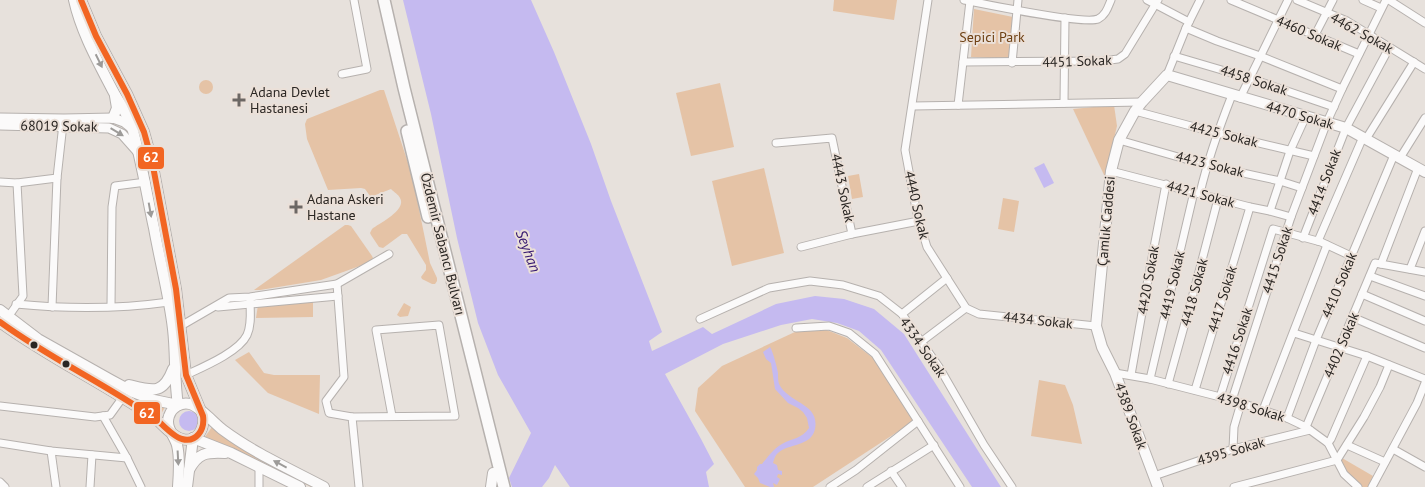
<svg xmlns="http://www.w3.org/2000/svg" width="1425" height="487" font-family="'PT Sans',sans-serif">
  <style>
    .green { fill: #e5c3a6 }
    .water { fill: #c5baf0 }
    .lines { fill: none; stroke-linecap: round; stroke-linejoin: round }
    .minor-casing { stroke: #b6b1ae; stroke-width: 9 }
    .tertiary-casing { stroke: #b6b1ae; stroke-width: 11 }
    .secondary-casing { stroke: #b6b1ae; stroke-width: 12 }
    .primary-casing { stroke: #b6b1ae; stroke-width: 14 }
    .minor { stroke: #fbfafa; stroke-width: 7 }
    .tertiary { stroke: #fbfafa; stroke-width: 9 }
    .secondary { stroke: #fbfafa; stroke-width: 10 }
    .primary { stroke: #fbfafa; stroke-width: 11 }
    .bus-1-casing { stroke: #ebe0d8; stroke-width: 10 }
    .bus-1 { stroke: #f26522; stroke-width: 6 }
    .oneway { fill: #9d9b99 }
    .poi-dot { fill: #6c6764; stroke: #ebe0d8; stroke-width: 2 }
    .bus-dot { fill: #2a2623; stroke: #ebe0d8; stroke-width: 2 }
    .labels { text-anchor: middle; stroke-width: 4; stroke-linejoin: round; paint-order: stroke }
    .street-label { font-size: 14px; fill: #2a2623; stroke: #ebe0d8 }
    .park-label { font-size: 14px; fill: #6e4114; stroke: #ebe0d8 }
    .poi-label { font-size: 14px; fill: #2a2623; stroke: #ebe0d8; text-anchor: start }
    .water-label { font-size: 15px; font-style: italic; fill: #361870; stroke: #ebe0d8 }
    .line-badge { stroke: #ebe0d8; stroke-width: 2 }
    .badge-label { font-size: 14px; text-anchor: middle; font-weight: bold; fill: #fff }
  </style>
  <rect width="100%" height="100%" fill="#e7e1dc"/>
  <g class="green">
    <path d="M834,0h63l-3,20 -61,-9z"/>
    <path d="M974,9l39,8 -3,42 -39,-2z"/>
    <circle cx="206" cy="87" r="7"/>
    <path d="M720,83l14,64 -43,9 -15,-63z"/>
    <path d="M380,90h4l28,85 18,88 7,15v3l-2,3h-3l-10,-5 -1,-2 5,-7v-5l-19,-31h-5l-19,14 -4,-1 -8,-12 -1,-2 2,-4c8,-6 35,-19 28,-31 -1,-3 -6,-6 -9,-9l-18,7h-3l-5,-7 -4,-1 -33,2 -21,-51 -2,-15 2,-5z"/>
    <path d="M1114,105l3,21 -12,51 -32,-68z"/>
    <path d="M764,168l20,85 -52,13 -20,-85z"/>
    <path d="M859,174l4,23 -11,2 -4,-23z"/>
    <path d="M1003,198l16,3 -5,31 -16,-3z"/>
    <path d="M345,225h3l3,1 21,30 1,2 -2,4 -50,18 -61,10h-6z"/>
    <path d="M313,302v15l-57,1 2,-13z"/>
    <path d="M404,303l7,4 -3,9 -8,1 -3,-2z"/>
    <path d="M0,316l59,40 80,44 14,5 12,2 -5,9c-52,-35 -112,-58 -160,-100z"/>
    <path d="M824,329l23,9 26,20 41,63 -101,66h-68l-50,-76 3,-23 24,-22 75,-35z"/>
    <path d="M249,352l15,21 10,2h46l-1,39 -51,-21 -33,-33z"/>
    <path d="M1039,380l26,5 8,20 9,39 -51,-8z"/>
    <path d="M212,427l19,15 28,16 57,29h-5l-83,-41 -24,-8z"/>
    <path d="M1342,458l31,18 -5,11h-10l-20,-26z"/>
  </g>
  <g class="water">
    <path d="M403,0h128l23,52 37,92 20,57 51,131 -13,9 3,10 51,-24 9,7 64,-30 39,-8 29,3 30,10 30,25 97,153h-29l-91,-137 -22,-19 -22,-8 -25,-4 -31,6 -58,19 -58,30 36,65 13,25 -8,8 3,15h-139l-15,-22 -6,13 -7,9h-30l-3,-9 22,-45 -33,-58 -20,-52 -21,-85 -26,-124z"/>
    <path d="M1044,163l10,20 -10,5 -10,-20z"/>
    <path d="M770,347c3,5 7,20 8,26 0,4 0,8 1,11 10,20 41,19 36,45 -4,18 -26,14 -37,24 -3,2 -4,7 -5,10l4,2 1,5 4,1v4l-4,-1 -1,3 3,2 -3,6 -4,-2 1,4h-4l-10,-4 -2,-5 -4,-4 3,-4v-3l3,-3h2c5,-6 12,-16 20,-20 10,-6 20,-5 27,-16l-2,-10 -4,-6 -5,-4 -10,-5 -13,-14 -4,-26 -5,-4 -3,-7z"/>
    <circle cx="189" cy="421" r="10"/>
  </g>
  <g class="lines">
    <defs>
      <g id="minor">
        <path d="M928,0l-23,150 12,64 10,33 39,61 13,6 117,12"/>
        <path d="M964,0c21,4 120,25 134,19 8,-4 10,-12 13,-19"/>
        <path d="M1147,0l42,22"/>
        <path d="M1231,0l128,54"/>
        <path d="M1297,0l50,21 78,48"/>
        <path d="M1363,0l18,8"/>
        <path d="M1389,0l36,23"/>
        <path d="M1186,28l31,13 43,15 82,33"/>
        <path d="M1315,35l18,-35"/>
        <path d="M1174,56l75,22 85,29"/>
        <path d="M963,62l139,-1 16,-2 7,-5 33,-54"/>
        <path d="M1012,63l6,-63"/>
        <path d="M342,74l25,-5 -13,-69"/>
        <path d="M1167,75l19,-47 14,-28"/>
        <path d="M1240,98l48,-98"/>
        <path d="M1064,103l1,-85"/>
        <path d="M958,105l12,-104"/>
        <path d="M913,106l229,-4"/>
        <path d="M1135,111l82,22 97,23"/>
        <path d="M1366,139l48,-77"/>
        <path d="M1119,140l87,25 74,16 22,7"/>
        <path d="M776,143l56,-5 20,96"/>
        <path d="M1400,158l25,-40"/>
        <path d="M1111,171l139,36 20,4 21,6"/>
        <path d="M0,182l17,1 40,-5 6,-54"/>
        <path d="M1200,193c8,-34 19,-65 32,-98"/>
        <path d="M1270,211l20,-60 16,-35"/>
        <path d="M1303,238l43,-110 43,-80"/>
        <path d="M1318,241l45,-104"/>
        <path d="M801,247l51,-13 67,-13"/>
        <path d="M1381,264l37,-96"/>
        <path d="M1410,269l15,-38"/>
        <path d="M1370,276l55,20"/>
        <path d="M337,284l7,93 -18,24 3,12 23,4 7,70"/>
        <path d="M1362,294l63,27"/>
        <path d="M16,304c51,5 103,5 153,-2"/>
        <path d="M111,306l1,-99 3,-21 31,-4"/>
        <path d="M52,307l5,-129"/>
        <path d="M218,307l120,-11"/>
        <path d="M902,314l45,-36"/>
        <path d="M8,317l15,-21 -6,-113"/>
        <path d="M1352,317l73,31"/>
        <path d="M700,319l69,-31 41,-7 33,4 36,11 23,18 37,53 45,78 28,42"/>
        <path d="M179,327l50,-29 21,-1 87,-13 52,-30"/>
        <path d="M796,328l33,-2 20,7 26,21 85,133"/>
        <path d="M1294,333l73,23 58,23"/>
        <path d="M921,342l45,-34"/>
        <path d="M1115,373l35,6 82,21 55,18 19,9 22,16 16,31 14,13"/>
        <path d="M186,375c17,-8 53,-23 61,-40 5,-11 3,-24 3,-35"/>
        <path d="M1131,375l17,-96 18,-95"/>
        <path d="M1150,379l44,-187"/>
        <path d="M1168,384l27,-97 23,-88"/>
        <path d="M1195,390l55,-183"/>
        <path d="M1220,397l53,-168 48,13 30,14"/>
        <path d="M1232,400l59,-183 36,-95 15,-33 44,-89"/>
        <path d="M0,406l95,11 15,-2 13,-18"/>
        <path d="M1263,410l64,-165"/>
        <path d="M103,416l24,42 14,29"/>
        <path d="M352,417l103,-1 -16,-91 -63,5 16,86"/>
        <path d="M1287,418l29,-78 78,-185"/>
        <path d="M1306,427l69,-164 50,9"/>
        <path d="M0,443l51,8 76,7"/>
        <path d="M1328,443l3,-4 36,-83"/>
        <path d="M1347,445l38,17"/>
        <path d="M1233,449l1,-22 7,-24"/>
        <path d="M1393,449l32,18"/>
        <path d="M51,451l5,36"/>
        <path d="M259,467v20"/>
        <path d="M891,471l11,16"/>
        <path d="M1154,476l79,-27 77,-19"/>
        <path d="M0,482l5,5"/>
        <path d="M90,487l2,-32"/>
        <path d="M830,487l26,-17 62,-49"/>
        <path d="M867,487l67,-42"/>
        <path d="M1234,487l103,-27 27,-43 16,-30 9,-22"/>
        <path d="M1372,487l45,-84 8,-20"/>
      </g>
      <g id="tertiary">
        <path d="M0,118l64,1 49,-1 11,4 10,8"/>
        <path d="M0,125l109,3 13,6 16,18"/>
      </g>
      <g id="secondary">
        <path d="M74,0c7,32 24,62 39,91 7,13 16,25 20,40 9,32 14,65 21,97 6,34 15,67 19,101 3,26 1,51 5,76"/>
        <path d="M113,118l4,-10 -2,-12"/>
        <path d="M0,310l38,29 73,41 22,12 21,8 24,5"/>
        <path d="M0,322c45,33 95,57 142,88 5,3 9,5 13,8 7,6 18,19 27,21 14,4 23,-9 21,-23l-17,-41 -10,-86 -24,-128 -8,-29 -17,-38 -31,-58 -15,-36"/>
        <path d="M129,385c24,6 34,10 44,-16"/>
        <path d="M193,438l38,15 69,34"/>
        <path d="M189,470c9,-17 17,-18 36,-17"/>
        <path d="M178,487c1,-13 2,-30 -1,-42 -3,-10 -12,-18 -8,-29 3,-9 12,-14 21,-12 9,2 25,20 33,26 31,23 67,39 101,57"/>
        <path d="M187,487l6,-49"/>
        <path d="M491,487l2,-14"/>
        <path d="M1158,487l-43,-114 -13,-26 -6,-21 15,-155 8,-31 16,-29 7,-9 25,-27 179,53 79,44"/>
      </g>
      <g id="primary">
        <path d="M384,0l20,88 100,399"/>
        <path d="M407,131l21,86"/>
      </g>
    </defs>
    <use href="#minor" class="minor-casing"/>
    <use href="#tertiary" class="tertiary-casing"/>
    <use href="#secondary" class="secondary-casing"/>
    <use href="#primary" class="primary-casing"/>
    <use href="#minor" class="minor"/>
    <use href="#tertiary" class="tertiary"/>
    <use href="#secondary" class="secondary"/>
    <use href="#primary" class="primary"/>
    <defs>
      <path id="bus-1" d="M0,322c45,33 95,57 142,88 5,3 9,5 13,8 7,6 18,19 27,21 14,4 23,-9 21,-23l-17,-41 -10,-86 -24,-128 -8,-29 -17,-38 -31,-58 -15,-36"/>
    </defs>
    <use href="#bus-1" class="bus-1-casing"/>
    <use href="#bus-1" class="bus-1"/>
  </g>
  <defs><path id="oneway-solid" d="M-6-.8H1V-3.2L6.5 0L1 3.2V.8H-6Z" transform="scale(1.25)"/></defs>
  <g class="oneway">
    <use href="#oneway-solid" transform="translate(99 61) rotate(64)"/>
    <use href="#oneway-solid" transform="translate(117 132) rotate(31)"/>
    <use href="#oneway-solid" transform="translate(150 210) rotate(80)"/>
    <use href="#oneway-solid" transform="translate(178 458) rotate(87)"/>
    <use href="#oneway-solid" transform="translate(280 464) rotate(-152)"/>
  </g>
  <g class="poi-dot">
    <path d="M236.5 92.5h5v5h5v5h-5v5h-5v-5h-5v-5h5z"/>
    <path d="M293.5 199.5h5v5h5v5h-5v5h-5v-5h-5v-5h5z"/>
  </g>
  <g class="bus-dot">
    <circle cx="34" cy="345" r="4.5"/>
    <circle cx="66" cy="364" r="4.5"/>
  </g>
  <g class="labels">
    <g class="street-label">
      <text transform="translate(1309 33) rotate(23)" y="5">4460 Sokak</text>
      <text transform="translate(1362 33) rotate(29)" y="5">4462 Sokak</text>
      <text transform="translate(1077 61) rotate(-2)" y="5">4451 Sokak</text>
      <text transform="translate(1254 80) rotate(18)" y="5">4458 Sokak</text>
      <text transform="translate(1300 115) rotate(16)" y="5">4470 Sokak</text>
      <text transform="translate(59 126) rotate(1)" y="5">68019 Sokak</text>
      <text transform="translate(1224 134) rotate(14)" y="5">4425 Sokak</text>
      <text transform="translate(1210 164) rotate(14)" y="5">4423 Sokak</text>
      <text transform="translate(1324 182) rotate(-69)" y="5">4414 Sokak</text>
      <text transform="translate(843 188) rotate(78)" y="5">4443 Sokak</text>
      <text transform="translate(1201 194) rotate(15)" y="5">4421 Sokak</text>
      <text transform="translate(917 205) rotate(77)" y="5">4440 Sokak</text>
      <text transform="translate(1106 221) rotate(-85)" y="5">Çamlık Caddesi</text>
      <text transform="translate(443 244) rotate(76)" y="5">Özdemir Sabancı Bulvarı</text>
      <text transform="translate(1277 260) rotate(-72)" y="5">4415 Sokak</text>
      <text transform="translate(1148 280) rotate(-80)" y="5">4420 Sokak</text>
      <text transform="translate(1172 285) rotate(-77)" y="5">4419 Sokak</text>
      <text transform="translate(1339 285) rotate(-67)" y="5">4410 Sokak</text>
      <text transform="translate(1194 292) rotate(-75)" y="5">4418 Sokak</text>
      <text transform="translate(1222 299) rotate(-73)" y="5">4417 Sokak</text>
      <text transform="translate(1038 320) rotate(6)" y="5">4434 Sokak</text>
      <text transform="translate(1237 341) rotate(-72)" y="5">4416 Sokak</text>
      <text transform="translate(1341 345) rotate(-67)" y="5">4402 Sokak</text>
      <text transform="translate(923 347) rotate(55)" y="5">4334 Sokak</text>
      <text transform="translate(1251 407) rotate(17)" y="5">4398 Sokak</text>
      <text transform="translate(1131 416) rotate(70)" y="5">4389 Sokak</text>
      <text transform="translate(1231 451) rotate(-16)" y="5">4395 Sokak</text>
    </g>
    <g class="park-label">
      <text x="992" y="42">Sepici Park</text>
    </g>
    <g class="poi-label">
      <text x="250" y="97">Adana Devlet<tspan x="250" dy="16">Hastanesi</tspan></text>
      <text x="307" y="204">Adana Askeri<tspan x="307" dy="16">Hastane</tspan></text>
    </g>
    <g class="water-label">
      <text transform="translate(528 251) rotate(69)" y="5">Seyhan</text>
    </g>
  </g>
  <g class="line-badge">
    <rect x="137" y="146" width="28" height="24" rx="5" fill="#f26522"/>
    <rect x="133" y="401" width="28" height="24" rx="5" fill="#f26522"/>
  </g>
  <g class="badge-label">
    <text x="151" y="162">62</text>
    <text x="147" y="418">62</text>
  </g>
</svg>
